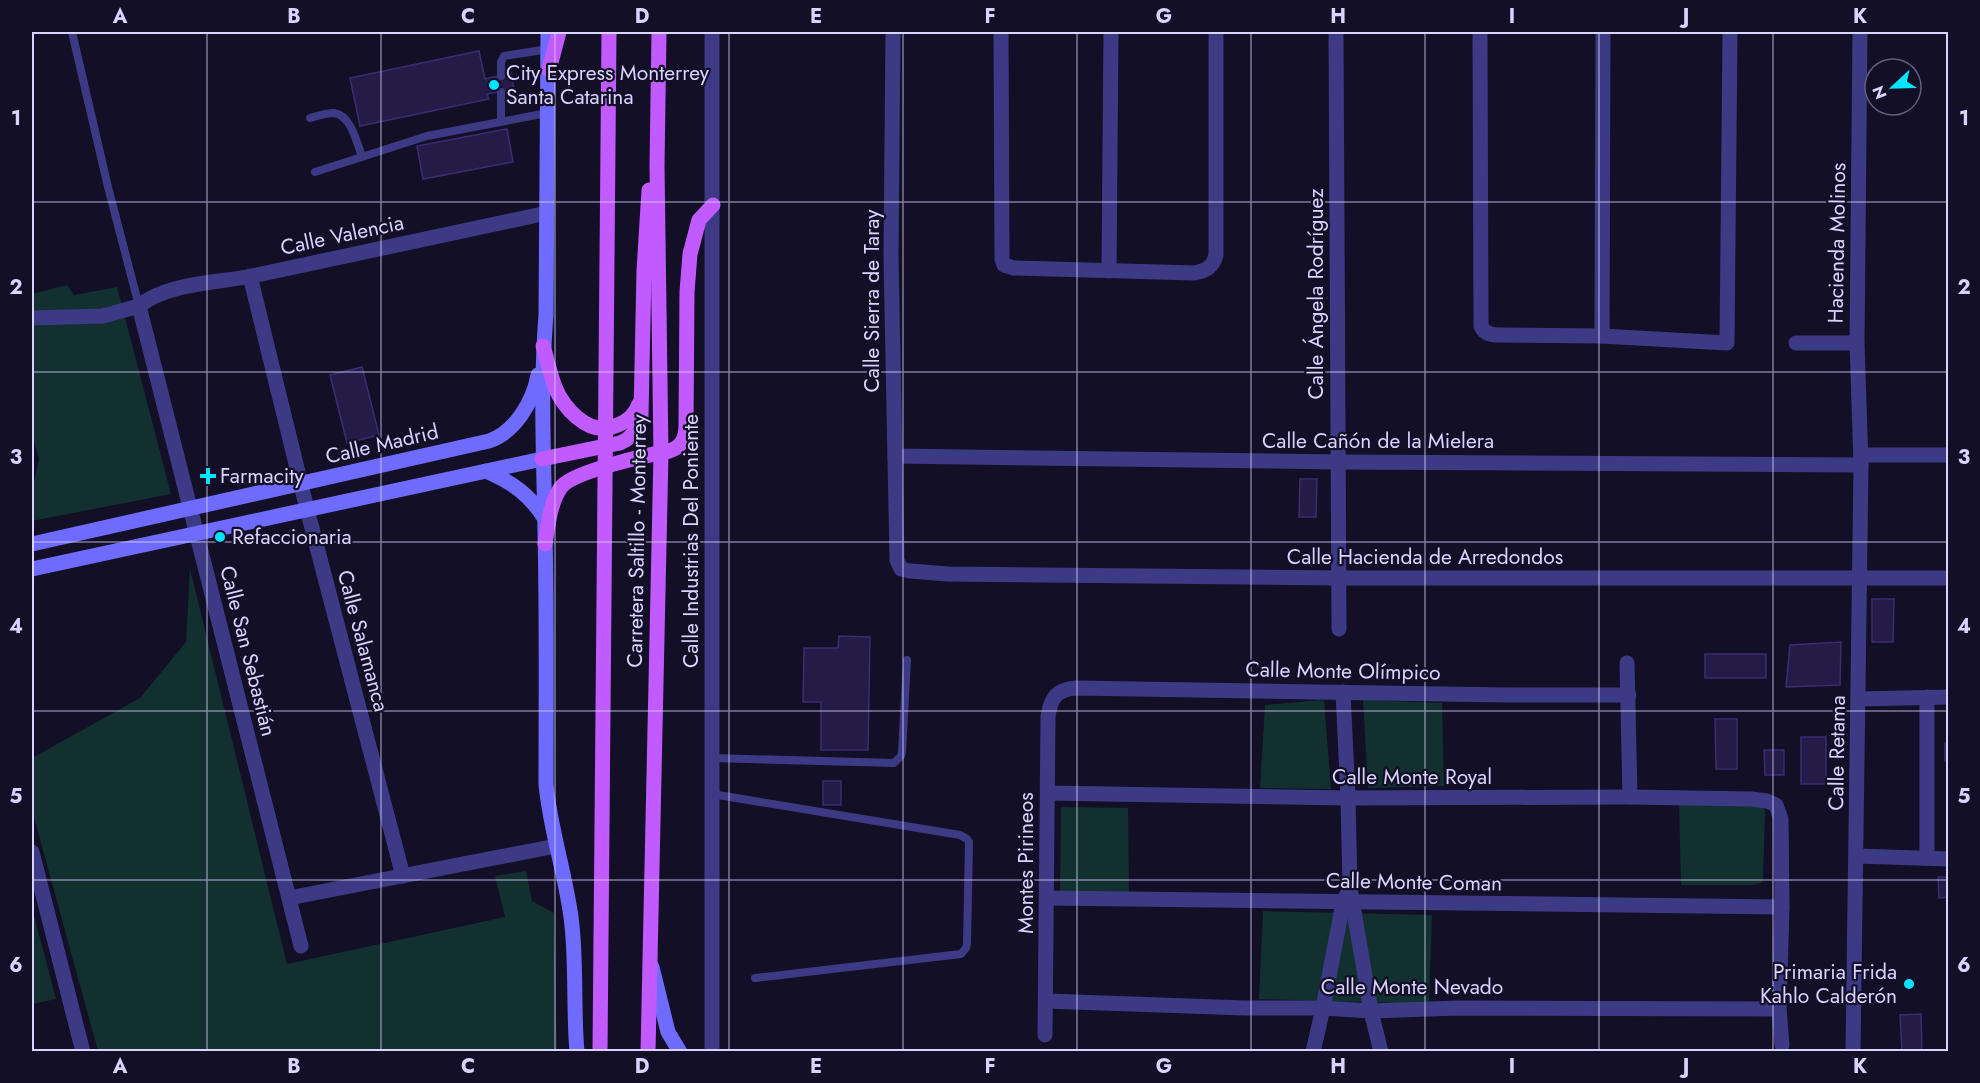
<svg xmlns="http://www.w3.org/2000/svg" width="1980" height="1083" font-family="Jost,sans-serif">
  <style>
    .green { fill: #12302f }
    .building { fill: #241b47; stroke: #3b2d73; stroke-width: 1.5 }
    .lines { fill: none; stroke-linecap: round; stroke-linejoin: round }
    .lane { stroke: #3d3a85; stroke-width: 8 }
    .street { stroke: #3d3a85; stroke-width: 15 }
    .secondary { stroke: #6f6bff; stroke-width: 15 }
    .primary { stroke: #c25bff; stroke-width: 15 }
    .grid { fill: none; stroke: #d9d4ff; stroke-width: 1.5; stroke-opacity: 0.55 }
    .poi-dot { fill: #00e5ff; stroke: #130f26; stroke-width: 2 }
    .labels { text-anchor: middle; stroke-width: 4.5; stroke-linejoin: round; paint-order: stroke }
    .poi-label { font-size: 21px; fill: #d9d4ff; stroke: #130f26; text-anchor: start }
    .street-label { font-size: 21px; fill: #d9d4ff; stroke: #130f26 }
    .neatline { fill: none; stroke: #d9d4ff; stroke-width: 2 }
    .grid-label { font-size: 20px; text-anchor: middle; font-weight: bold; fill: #d9d4ff }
  </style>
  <rect width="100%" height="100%" fill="#130f26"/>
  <g class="green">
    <path d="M67,285l7,10 43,-8 54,207 -139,27 1,-34 6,-28 -7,-25v-140z"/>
    <path d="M190,569l97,395 218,-47 -10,-41 31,-5 6,30 22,12 3,138h-459l-66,-241v-52l108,-60 46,-56z"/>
    <path d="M1324,700l7,89 -71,-1 5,-83z"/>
    <path d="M1363,700l79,3 2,83 -76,2z"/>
    <path d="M1679,801l84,5 2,5 -2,69 -2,3 -8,2h-72z"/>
    <path d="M1061,807l67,1 1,86 -69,-2z"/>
    <path d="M32,908l24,91 -24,5z"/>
    <path d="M1263,911l169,4 -3,89 -170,-5z"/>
  </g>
  <g class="building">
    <path d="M479,51l6,28 26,-6 3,16 -27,5 2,5 -129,27 -10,-48z"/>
    <path d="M507,129l6,33 -90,17 -6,-33z"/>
    <path d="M362,367l17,68 -32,8 -17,-68z"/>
    <path d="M1300,479h17l-1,38h-17z"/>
    <path d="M1872,599h22l-1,43h-21z"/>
    <path d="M839,636l31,1 -2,113h-47v-48h-18l1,-54h34z"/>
    <path d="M1841,642l-1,43 -54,2 4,-42z"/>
    <rect x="1705" y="654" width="61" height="24"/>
    <path d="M1715,719h22v50h-21z"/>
    <rect x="1801" y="737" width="25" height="47"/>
    <rect x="1945" y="743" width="3" height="18"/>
    <path d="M1764,750h20v25h-19z"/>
    <rect x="823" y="781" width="18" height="24"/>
    <path d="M1938,877h10v20l-9,1z"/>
    <path d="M1921,1014l1,38h-20l-2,-37z"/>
  </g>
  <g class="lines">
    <g class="lane">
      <path d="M72,32l36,155 31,119"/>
      <path d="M501,76v-14l3,-6 45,-7"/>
      <path d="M310,118c7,-2 16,-5 24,-5 17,2 23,30 28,44"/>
      <path d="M501,121v-29"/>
      <path d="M315,172l112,-36 120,-23"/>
      <path d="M712,758l182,5 7,-7 1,-4 5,-92"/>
      <path d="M712,794l248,41 7,4 2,3 -2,102 -1,4 -5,6 -206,24"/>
    </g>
    <g class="street">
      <path d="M893,32l-2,225 6,303 4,9 9,2 38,3 391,4h609"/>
      <path d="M1001,32l1,227 2,6 10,3 180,5c12,-2 19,-6 22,-18v-223"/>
      <path d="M1336,32l3,597"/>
      <path d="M1480,32l1,294c3,8 11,9 18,9l103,1 125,7 3,-311"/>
      <path d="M1109,271l2,-239"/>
      <path d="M250,276l57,233 96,367"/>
      <path d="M32,318l71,-2 36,-10"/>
      <path d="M1602,336l1,-304"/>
      <path d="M1796,343h61"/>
      <path d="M1861,455h87"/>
      <path d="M895,456l443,6 523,3"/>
      <path d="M1627,663l3,134"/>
      <path d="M1343,692l5,106 2,90 21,123 10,41"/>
      <path d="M1927,697v160"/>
      <path d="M1859,699l89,-2"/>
      <path d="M1048,793l300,5 282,-1 121,2 16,2 9,4 5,14 1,88 -3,102 3,36"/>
      <path d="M32,852l51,200"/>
      <path d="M1857,856l91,3"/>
      <path d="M289,898l267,-52"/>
      <path d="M1047,898l735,9"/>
      <path d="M301,946l-162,-640c28,-23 78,-23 113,-30 98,-20 196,-42 295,-63"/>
      <path d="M1046,1001l199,7h78l48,3 88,-3 320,1"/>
      <path d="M1045,1035l3,-319c3,-18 8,-26 27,-28l432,7h122"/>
      <path d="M712,1052v-1020"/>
      <path d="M1313,1052l10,-44 20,-105 4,-9"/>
      <path d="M1853,1052l8,-587 -4,-122 3,-311"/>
    </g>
    <g class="secondary">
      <path d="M548,32l-2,283c-6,73 -2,145 -1,218 2,84 1,168 1,251 4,45 19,88 25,133 6,44 2,90 6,135"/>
      <path d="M486,471c26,11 44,24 59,48"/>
      <path d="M32,544l457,-103c26,-9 44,-39 49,-66"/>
      <path d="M32,569l510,-110"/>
      <path d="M652,967l16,65 12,20"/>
    </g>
    <g class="primary">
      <path d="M549,70l10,-38"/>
      <path d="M543,346c4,13 7,28 12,41 8,20 32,48 57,40 13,-4 22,-10 27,-23"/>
      <path d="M542,459l78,-16c13,-5 17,-15 21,-27l3,-145 5,-81"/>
      <path d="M545,544c3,-18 5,-43 17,-58 14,-15 85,-31 107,-35 13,-4 17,-13 17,-26l1,-133 3,-38 9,-34 14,-15"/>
      <path d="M600,1052l9,-1020"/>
      <path d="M648,1052l13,-599 -4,-287 2,-134"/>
    </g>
  </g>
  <path class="grid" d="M207,32v1020M381,32v1020M555,32v1020M729,32v1020M903,32v1020M1077,32v1020M1251,32v1020M1425,32v1020M1599,32v1020M1773,32v1020M32,202h1916M32,372h1916M32,542h1916M32,711h1916M32,880h1916"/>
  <g class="poi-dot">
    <circle cx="494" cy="85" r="6"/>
    <path d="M205 467h6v6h6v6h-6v6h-6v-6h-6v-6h6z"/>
    <circle cx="220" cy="537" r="6"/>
    <circle cx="1909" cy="984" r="6"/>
  </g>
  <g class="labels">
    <g class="poi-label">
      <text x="506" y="80">City Express Monterrey<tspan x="506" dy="24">Santa Catarina</tspan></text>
      <text x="220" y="483">Farmacity</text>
      <text x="232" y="544">Refaccionaria</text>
      <text x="1897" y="979" text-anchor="end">Primaria Frida<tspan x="1897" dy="24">Kahlo Calderón</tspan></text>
    </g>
    <g class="street-label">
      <text transform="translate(342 235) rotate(-12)" y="7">Calle Valencia</text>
      <text transform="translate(1837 243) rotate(-89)" y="7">Hacienda Molinos</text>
      <text transform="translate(1316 294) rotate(-90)" y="7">Calle Ángela Rodríguez</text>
      <text transform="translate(872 301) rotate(-90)" y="7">Calle Sierra de Taray</text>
      <text x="1378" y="448">Calle Cañón de la Mielera</text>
      <text transform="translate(382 444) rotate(-13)" y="7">Calle Madrid</text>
      <text transform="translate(637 541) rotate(-89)" y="7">Carretera Saltillo - Monterrey</text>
      <text transform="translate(691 541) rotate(-90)" y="7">Calle Industrias Del Poniente</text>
      <text x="1425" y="564">Calle Hacienda de Arredondos</text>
      <text transform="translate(363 641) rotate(75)" y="7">Calle Salamanca</text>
      <text transform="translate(248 651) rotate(76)" y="7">Calle San Sebastián</text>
      <text transform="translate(1343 671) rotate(1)" y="7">Calle Monte Olímpico</text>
      <text transform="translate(1837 753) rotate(-89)" y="7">Calle Retama</text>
      <text x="1412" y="784">Calle Monte Royal</text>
      <text transform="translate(1026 863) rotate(-90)" y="7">Montes Pirineos</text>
      <text transform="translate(1414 882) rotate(1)" y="7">Calle Monte Coman</text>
      <text x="1412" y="994">Calle Monte Nevado</text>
    </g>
  </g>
  <rect width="1980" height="1083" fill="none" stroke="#130f26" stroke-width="66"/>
  <g transform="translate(1893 87) rotate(248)"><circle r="28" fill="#130f26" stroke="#625e7d" stroke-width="1.5"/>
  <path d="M0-4.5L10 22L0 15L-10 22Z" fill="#00e5ff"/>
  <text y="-9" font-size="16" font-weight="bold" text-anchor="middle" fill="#d9d4ff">N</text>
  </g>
  <rect x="33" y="33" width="1914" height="1017" class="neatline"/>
  <g class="grid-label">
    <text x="120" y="23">A</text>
    <text x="294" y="23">B</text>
    <text x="468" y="23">C</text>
    <text x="642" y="23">D</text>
    <text x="816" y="23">E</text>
    <text x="990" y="23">F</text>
    <text x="1164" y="23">G</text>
    <text x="1338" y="23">H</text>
    <text x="1512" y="23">I</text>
    <text x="1686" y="23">J</text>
    <text x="1860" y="23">K</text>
    <text x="16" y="125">1</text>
    <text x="1964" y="125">1</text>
    <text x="16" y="294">2</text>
    <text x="1964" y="294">2</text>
    <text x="16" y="464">3</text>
    <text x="1964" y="464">3</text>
    <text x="16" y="633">4</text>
    <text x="1964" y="633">4</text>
    <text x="16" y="803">5</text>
    <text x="1964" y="803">5</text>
    <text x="16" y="972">6</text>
    <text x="1964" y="972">6</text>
    <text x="120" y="1073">A</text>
    <text x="294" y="1073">B</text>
    <text x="468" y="1073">C</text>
    <text x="642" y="1073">D</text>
    <text x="816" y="1073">E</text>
    <text x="990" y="1073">F</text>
    <text x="1164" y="1073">G</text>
    <text x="1338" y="1073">H</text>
    <text x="1512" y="1073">I</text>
    <text x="1686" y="1073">J</text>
    <text x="1860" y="1073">K</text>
  </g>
</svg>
